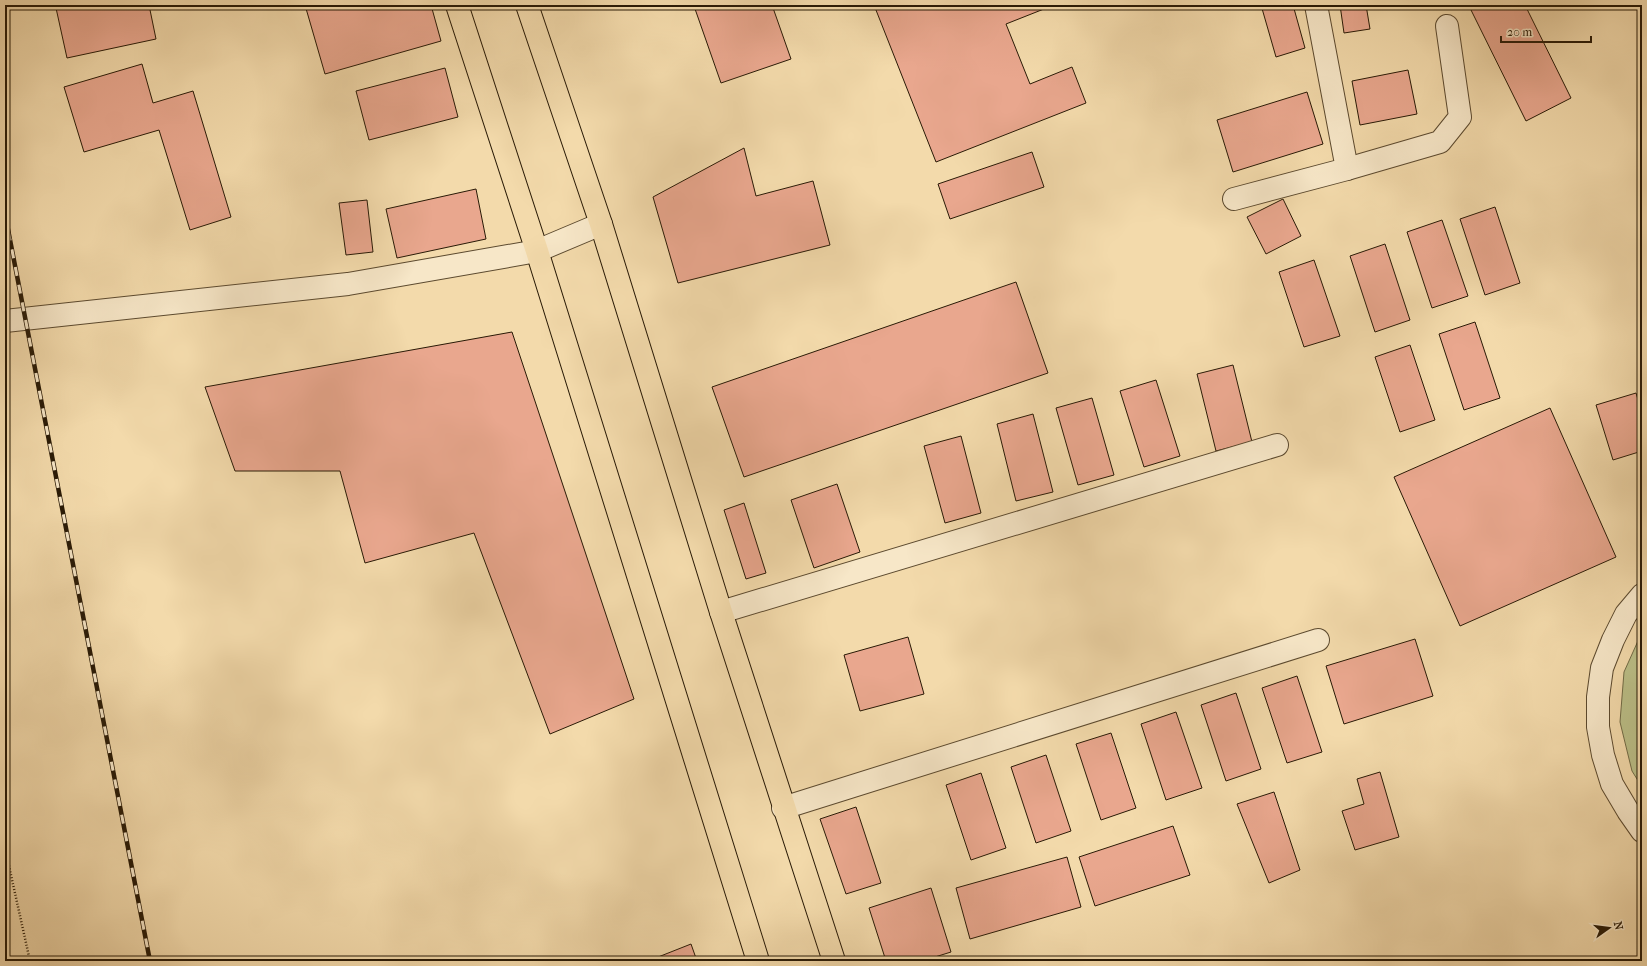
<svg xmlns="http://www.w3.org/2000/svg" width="1647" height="966" font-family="'IM FELL French Canon',serif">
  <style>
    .green { fill: #bbbf88; stroke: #726c47 }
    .building { fill: #e9a78e; stroke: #291a06 }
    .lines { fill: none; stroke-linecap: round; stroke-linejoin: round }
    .minor-casing { stroke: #5c4a2f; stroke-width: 24 }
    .major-casing { stroke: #291a06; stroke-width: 24 }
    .path { stroke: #291a06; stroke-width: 2.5; stroke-dasharray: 1 2; stroke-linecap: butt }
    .minor { stroke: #f7e7c8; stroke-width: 22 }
    .major { stroke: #f3daab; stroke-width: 22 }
    .rail-casing { stroke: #291a06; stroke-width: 4.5 }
    .rail { stroke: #f7e7c8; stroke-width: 3; stroke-dasharray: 9; stroke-linecap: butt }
  </style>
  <rect width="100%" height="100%" fill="#f3daab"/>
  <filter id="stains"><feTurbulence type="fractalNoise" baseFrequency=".005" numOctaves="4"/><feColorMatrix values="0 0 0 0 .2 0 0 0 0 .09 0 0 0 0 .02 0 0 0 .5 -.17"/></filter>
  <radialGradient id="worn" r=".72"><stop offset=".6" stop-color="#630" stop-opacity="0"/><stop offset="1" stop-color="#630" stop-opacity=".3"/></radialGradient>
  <path class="green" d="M1642,632v155l-10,-16 -12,-49 4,-50z"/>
  <g class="building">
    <path d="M72,5h77l7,34 -89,19 -11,-50z"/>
    <path d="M305,5h126l10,36 -116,33z"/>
    <path d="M698,5h74l19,54 -70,24 -27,-77z"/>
    <path d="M874,5h180l-48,19 24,60 42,-17 14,36 -150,59z"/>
    <path d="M1261,5h32l12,43 -29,9z"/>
    <path d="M1340,5h26l4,24 -26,4z"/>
    <path d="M1481,5h44l46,93 -45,23 -55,-111z"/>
    <path d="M142,64l11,39 40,-12 38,126 -41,13 -31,-100 -75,22 -20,-65z"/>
    <path d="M445,68l13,49 -89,23 -13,-49z"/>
    <path d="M1408,70l9,44 -57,11 -8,-44z"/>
    <path d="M1307,92l16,52 -90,28 -16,-52z"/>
    <path d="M744,148l12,48 57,-15 17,64 -152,38 -25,-86z"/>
    <path d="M1032,152l12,35 -94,32 -12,-35z"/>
    <path d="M476,189l10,50 -89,19 -11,-49z"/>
    <path d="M1283,199l18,37 -35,18 -19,-37z"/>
    <path d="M367,200l6,52 -27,3 -7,-52z"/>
    <path d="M1495,207l25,76 -35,12 -25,-76z"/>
    <path d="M1442,220l26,76 -36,12 -25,-76z"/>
    <path d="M1385,244l25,76 -35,12 -25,-76z"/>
    <path d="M1314,260l26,76 -36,11 -25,-75z"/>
    <path d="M1016,282l32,91 -304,104 -32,-90z"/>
    <path d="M1475,322l25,76 -36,12 -25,-76z"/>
    <path d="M512,332l122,367 -84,35 -76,-201 -109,30 -25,-92h-105l-30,-84z"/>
    <path d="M1410,345l25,75 -35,12 -25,-75z"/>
    <path d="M1233,365l19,77 -36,9 -19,-77z"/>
    <path d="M1156,380l24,76 -36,11 -24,-76z"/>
    <path d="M1636,393l6,20v38l-29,9 -17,-55z"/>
    <path d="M1092,398l22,77 -36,10 -22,-77z"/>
    <path d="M1550,408l66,149 -156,69 -66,-149z"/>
    <path d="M1033,414l20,78 -37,9 -19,-77z"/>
    <path d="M961,436l20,77 -36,10 -21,-77z"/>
    <path d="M837,484l23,68 -46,16 -23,-68z"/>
    <path d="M744,503l22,70 -20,6 -22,-69z"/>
    <path d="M908,637l16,57 -64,17 -16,-56z"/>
    <path d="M1415,639l18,57 -89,28 -18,-58z"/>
    <path d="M1297,676l25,76 -35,11 -25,-75z"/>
    <path d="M1236,693l25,76 -35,12 -25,-76z"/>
    <path d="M1176,712l26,76 -36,12 -25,-76z"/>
    <path d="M1111,733l25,75 -35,12 -25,-76z"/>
    <path d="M1046,755l25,76 -35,12 -25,-76z"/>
    <path d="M1380,772l19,65 -44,13 -13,-39 22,-7 -7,-25z"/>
    <path d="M981,773l25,75 -35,12 -25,-75z"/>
    <path d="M1274,792l26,78 -31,13 -32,-79z"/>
    <path d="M856,807l25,76 -35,11 -26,-75z"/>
    <path d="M1173,826l17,49 -95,31 -16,-49z"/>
    <path d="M1067,857l14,50 -111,32 -14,-51z"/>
    <path d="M931,888l20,64 -29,9h-36l-17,-53z"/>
    <path d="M691,944l6,17h-49z"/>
  </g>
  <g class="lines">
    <defs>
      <g id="minor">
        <path d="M1347,169l93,-27 20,-25 -13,-91"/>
        <path d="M1234,199l113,-30 -31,-164"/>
        <path d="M5,321l343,-37 189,-33 64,-27"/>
        <path d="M1642,595l-16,19 -13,26 -11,28 -4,29v30l5,28 9,29 16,27 14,20"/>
        <path d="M721,612l556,-167"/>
        <path d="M783,808l535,-168"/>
      </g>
      <g id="major">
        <path d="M457,5l80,246 221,710"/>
        <path d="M527,5l74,219 120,388 113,349"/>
      </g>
    </defs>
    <use href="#minor" class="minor-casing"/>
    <use href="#major" class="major-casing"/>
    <path class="path" d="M5,848l25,113"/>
    <use href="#minor" class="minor"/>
    <use href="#major" class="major"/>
    <defs>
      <path id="rail" d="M5,214l145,747"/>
    </defs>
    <use href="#rail" class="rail-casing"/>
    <use href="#rail" class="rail"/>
  </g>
  <rect width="1647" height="966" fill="none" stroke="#f3daab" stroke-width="20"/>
  <rect x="6" y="6" width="1635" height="954" fill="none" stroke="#291a06" stroke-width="2"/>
  <rect x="10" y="10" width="1627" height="946" fill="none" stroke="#291a06"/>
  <g transform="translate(1609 928) rotate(76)" stroke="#f7e7c8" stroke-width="3" paint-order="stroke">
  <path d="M0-3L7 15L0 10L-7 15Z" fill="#291a06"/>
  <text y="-6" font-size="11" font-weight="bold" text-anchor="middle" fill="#291a06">N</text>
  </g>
  <path d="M1501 36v6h90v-6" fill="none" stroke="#291a06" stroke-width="2"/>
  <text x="1507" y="36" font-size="12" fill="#291a06" stroke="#f7e7c8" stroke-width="3" paint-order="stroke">20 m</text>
  <rect width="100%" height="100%" filter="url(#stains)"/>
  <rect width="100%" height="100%" fill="url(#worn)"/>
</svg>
